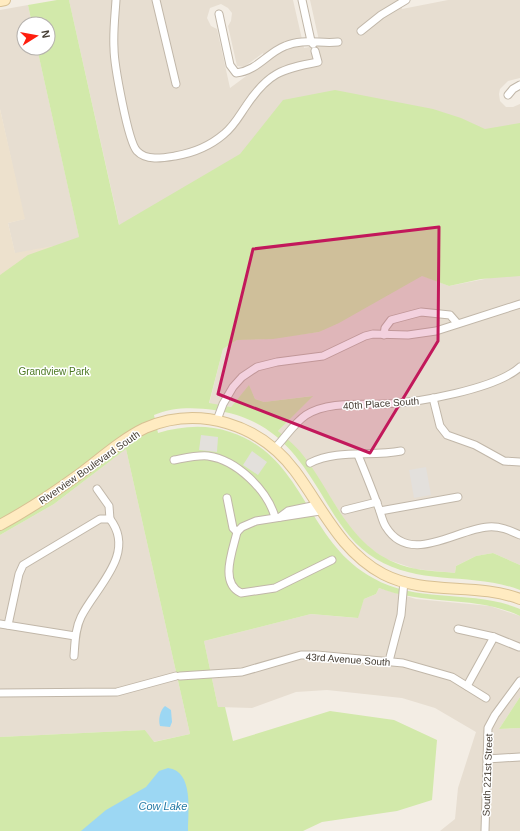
<svg xmlns="http://www.w3.org/2000/svg" width="520" height="831" font-family="Arial,sans-serif">
  <style>
    .residential { fill: #e7ded1; fill-rule: evenodd }
    .education { fill: #ede1cd }
    .green { fill: #d2e9aa }
    .parking { fill: #e3e0dc }
    .water { fill: #9cd7f3 }
    .lines { fill: none; stroke-linecap: round; stroke-linejoin: round }
    .street-casing { stroke: #c1b7a9; stroke-width: 9 }
    .secondary-casing { stroke: #d8c093; stroke-width: 12 }
    .street { stroke: #fff; stroke-width: 7 }
    .secondary { stroke: #ffebc1; stroke-width: 10 }
    .marked { fill: #c2185b; fill-opacity: 0.2; stroke: #c2185b; stroke-width: 3; stroke-linejoin: round }
    .labels { text-anchor: middle; stroke-width: 3; stroke-linejoin: round; paint-order: stroke }
    .park-label { font-size: 10px; fill: #4c7924; stroke: #fff }
    .street-label { font-size: 10px; fill: #453d33; stroke: #fff }
    .water-label { font-size: 11px; font-style: italic; fill: #267aa5; stroke: #fff }
  </style>
  <rect width="100%" height="100%" fill="#f3ede4"/>
  <g class="residential">
    <path d="M69,0h224l11,48 16,-3 -10,-45h90l2,9 46,-9h72v78l-12,3 -8,8 -1,5 1,7 6,6h7l7,-3v50l-399,79zM221,4l7,4 4,5 -1,8 -3,5 9,40 7,1 19,-14 2,9 -35,26 -13,-59 -6,-3 -4,-8 3,-10z"/>
    <path d="M28,5l4,19h-8v24h13l43,193 -65,13 -7,-31 16,-4 -24,-110v-99z"/>
    <path d="M520,272v293l-27,-12 -17,3 -20,10 -1,7 -40,-4 -29,-10 -18,-12 -16,-16 -47,-73 -27,-27 34,-35 -48,6 -9,-3 -6,-13 -18,21 -22,-3 14,-55 14,-9 29,-1 53,-7 68,-40 34,-17 28,11z"/>
    <path d="M126,449l64,285 -37,8 -8,-12 -145,7v-202l54,-31z"/>
    <path d="M379,588l37,11 74,7 30,10v81l-21,32 21,-1v103h-80l15,-12 3,-31 18,-56 -41,-24 -33,-10 -75,-8 -31,2 -44,16 -34,-1 -14,-66 107,-27 46,4 7,-19 12,-5z"/>
  </g>
  <path class="education" d="M0,109l25,110 -17,4 7,30 65,-12 -80,49z"/>
  <g class="green">
    <path d="M57,0h12l50,225 121,-71 43,-54 52,-10 98,19 28,9 24,11 35,-6v153l-39,3 -32,7 -27,-10 -83,47 -20,9 -46,7 -36,1 -14,9 -14,54 22,4 18,-22 6,14 9,3 49,-6 -35,35c10,8 20,17 28,28 29,39 44,88 95,106 17,6 36,6 54,8l1,-7 20,-10 17,-3 27,12v25c-47,-18 -100,-4 -144,-31 -22,-13 -35,-33 -48,-54 -29,-49 -53,-86 -114,-95 -19,-3 -43,-3 -60,5l4,18c24,-7 48,-9 72,-1 75,24 76,110 143,146 45,26 100,11 147,31v7c-44,-21 -95,-10 -141,-28l-3,6 -12,5 -6,19 -47,-4 -107,27 14,66h7l8,34 97,-30 64,9 43,20 -5,60 -35,11 -75,11 -19,9h-303v-94l145,-7 9,12 36,-8 -64,-285 -72,55 -54,31v-260l28,-20 51,-18 -42,-189h11v-24h-16l-4,-19z"/>
    <path d="M520,697v31l-21,1z"/>
  </g>
  <g class="parking">
    <path d="M201,435l17,2 -1,15 -18,-2z"/>
    <path d="M252,451l15,11 -9,13 -15,-10z"/>
    <path d="M426,467l5,28 -17,3 -5,-28z"/>
  </g>
  <g class="water">
    <path d="M165,706l6,4 1,12 -2,5 -10,-1c-2,-6 0,-16 5,-20z"/>
    <path d="M168,768c26,3 20,44 20,63h-107l25,-21 40,-23 13,-16z"/>
  </g>
  <g class="lines">
    <defs>
      <g id="street">
        <path d="M116,0c-1,16 -3,32 -2,48 0,16 14,94 23,103 9,10 26,7 38,5 18,-3 35,-10 49,-22 10,-8 15,-18 22,-28 22,-33 35,-37 72,-44l-3,-11"/>
        <path d="M156,0l20,84"/>
        <path d="M302,0l9,41 2,3"/>
        <path d="M219,14l11,51 6,8c21,-2 31,-20 49,-27 18,-8 35,-2 53,-4"/>
        <path d="M361,31l20,-16 25,-15"/>
        <path d="M508,95l5,-6 7,-4"/>
        <path d="M384,335l1,-7 6,-8 30,-8 29,3 7,8"/>
        <path d="M433,398l7,28 7,9 28,10 29,16 16,1"/>
        <path d="M217,420l6,-16 10,-17 9,-10 15,-10 20,-5 46,-6 42,-20 8,-2 35,1 28,-4 84,-27"/>
        <path d="M275,448c10,-10 19,-25 31,-33 22,-14 54,-10 78,-11 33,-1 112,-15 136,-37"/>
        <path d="M358,455c7,17 14,34 20,51 3,7 4,15 8,21 24,39 70,2 102,0 12,-1 21,3 32,8"/>
        <path d="M174,460c11,-2 23,-5 34,-4 29,4 59,34 67,61"/>
        <path d="M310,463c28,-14 61,-6 91,-12"/>
        <path d="M227,498l6,30 4,4"/>
        <path d="M345,510l32,-8"/>
        <path d="M380,511l78,-14"/>
        <path d="M280,517l8,-6 29,-6"/>
        <path d="M237,532c-4,18 -18,51 4,61l34,-5 57,-28"/>
        <path d="M237,532l5,-5 14,-6 64,-10"/>
        <path d="M0,624l75,12"/>
        <path d="M8,625l11,-51 4,-9 77,-46h10l-1,-13 -12,-17"/>
        <path d="M458,629l36,8 25,10"/>
        <path d="M74,656c1,-13 1,-27 7,-39 14,-29 56,-63 29,-98"/>
        <path d="M389,661l12,-46 3,-34"/>
        <path d="M180,676l62,-4 59,-17h16l86,8 49,14 34,21"/>
        <path d="M467,686l27,-49"/>
        <path d="M0,693l117,-1 59,-16"/>
        <path d="M487,759l33,-2"/>
        <path d="M485,831l3,-103 7,-13 25,-34"/>
      </g>
      <g id="secondary">
        <path d="M0,1l5,-1"/>
        <path d="M0,525c28,-15 55,-33 81,-52 20,-15 41,-34 64,-45 54,-23 115,-4 150,43 27,36 45,80 88,103 42,22 93,8 137,25"/>
      </g>
    </defs>
    <use href="#street" class="street-casing"/>
    <use href="#secondary" class="secondary-casing"/>
    <use href="#street" class="street"/>
    <use href="#secondary" class="secondary"/>
  </g>
  <path class="marked" d="M439,227l-1,114 -68,112 -152,-59 35,-145z"/>
  <g class="labels">
    <g class="park-label">
      <text x="54" y="375">Grandview Park</text>
    </g>
    <g class="street-label">
      <text transform="translate(381 403) rotate(-4)" y="4">40th Place South</text>
      <text transform="translate(89 467) rotate(-35)" y="4">Riverview Boulevard South</text>
      <text transform="translate(348 659) rotate(4)" y="4">43rd Avenue South</text>
      <text transform="translate(487 775) rotate(-88)" y="4">South 221st Street</text>
    </g>
    <g class="water-label">
      <text x="163" y="810">Cow Lake</text>
    </g>
  </g>
  <g transform="translate(36 36) rotate(79)"><circle r="19" fill="#ffffff" stroke="#b5b1ad"/>
  <path d="M0-3L7 15L0 10L-7 15Z" fill="#ff1e0e"/>
  <text y="-6" font-size="11" font-weight="bold" text-anchor="middle" fill="#453d33">N</text>
  </g>
</svg>
